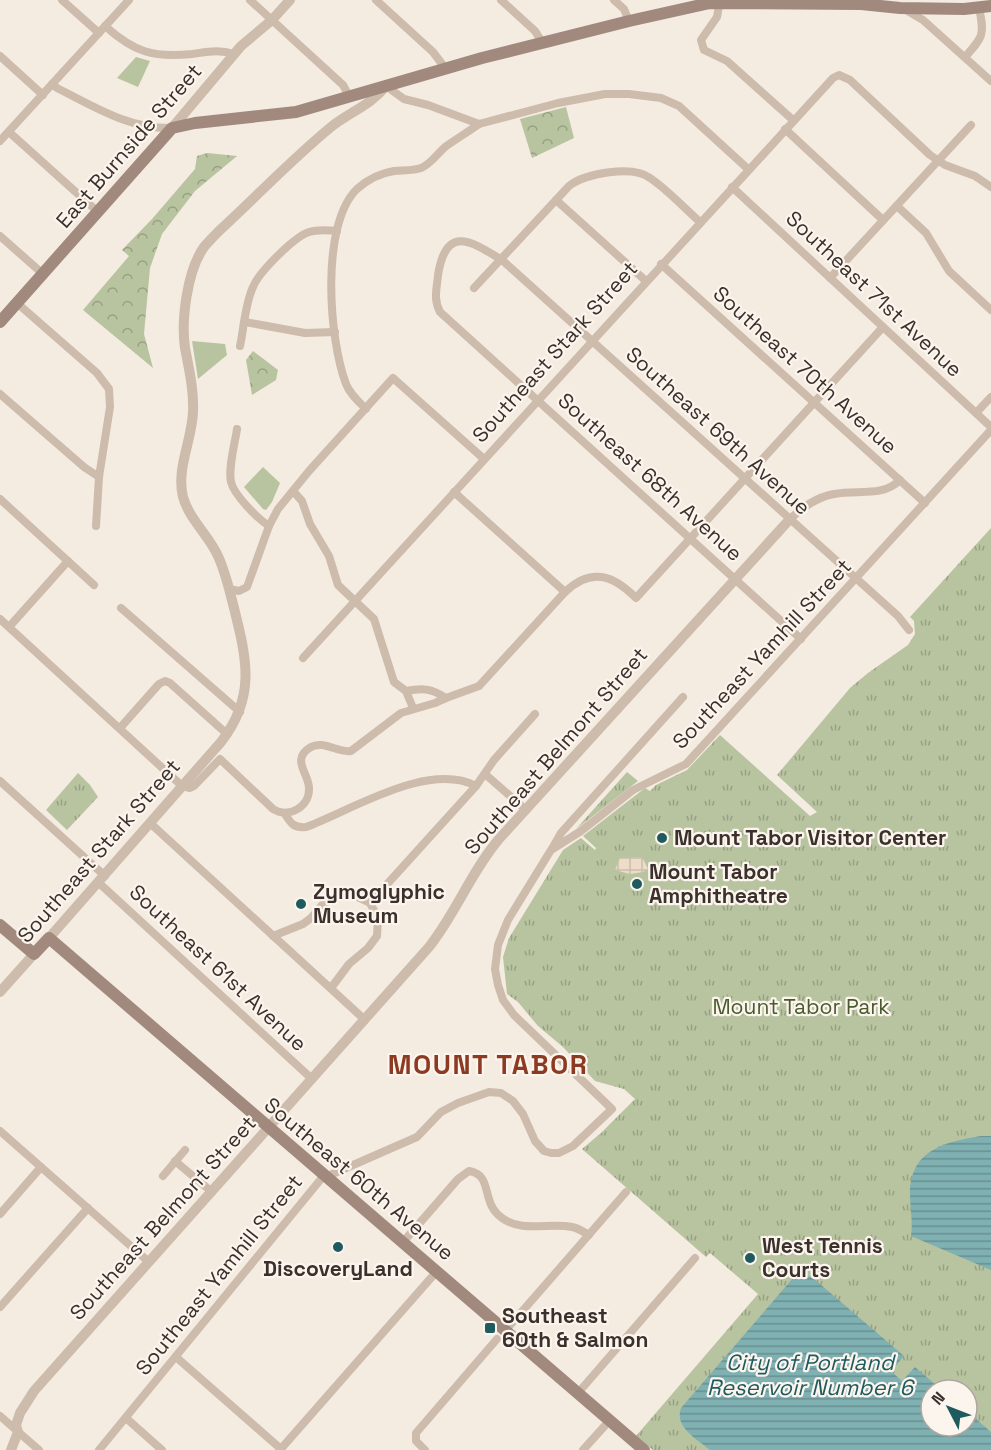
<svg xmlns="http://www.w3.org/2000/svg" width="991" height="1450" font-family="'Space Grotesk',sans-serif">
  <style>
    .green { fill: #b8c4a0 }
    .forest { fill: url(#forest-crowns) }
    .park { fill: url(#park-tufts); fill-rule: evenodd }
    .plaza { fill: url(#plaza-grid) }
    .water { fill: url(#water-rules) }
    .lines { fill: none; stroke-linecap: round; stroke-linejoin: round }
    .minor { stroke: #cdbbac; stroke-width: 8 }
    .tertiary { stroke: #cdbbac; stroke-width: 10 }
    .secondary { stroke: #a18a7d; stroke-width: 12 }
    .poi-dot { fill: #1f5a5e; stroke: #fbf5ee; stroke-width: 2 }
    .labels { text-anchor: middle; stroke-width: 4.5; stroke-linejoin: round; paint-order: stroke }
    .street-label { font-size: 21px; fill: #3b302b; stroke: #fbf5ee }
    .poi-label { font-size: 21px; font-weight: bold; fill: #3b302b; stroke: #fbf5ee; text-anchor: start }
    .park-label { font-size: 21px; fill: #4a5a2e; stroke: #fbf5ee }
    .water-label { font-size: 22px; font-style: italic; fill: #1f5a5e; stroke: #fbf5ee }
    .district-label { font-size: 27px; font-weight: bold; letter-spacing: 1.5px; fill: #8c3b22; stroke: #fbf5ee }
  </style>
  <defs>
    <pattern id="forest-crowns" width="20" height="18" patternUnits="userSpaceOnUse" patternTransform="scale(1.5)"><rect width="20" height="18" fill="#b8c4a0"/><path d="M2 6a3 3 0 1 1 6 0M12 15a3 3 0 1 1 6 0" fill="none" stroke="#97a083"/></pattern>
    <pattern id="park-tufts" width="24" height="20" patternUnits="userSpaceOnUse" patternTransform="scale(1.5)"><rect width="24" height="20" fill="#b8c4a0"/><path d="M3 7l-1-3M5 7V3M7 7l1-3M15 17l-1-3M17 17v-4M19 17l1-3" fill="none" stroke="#97a083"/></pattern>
    <pattern id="plaza-grid" width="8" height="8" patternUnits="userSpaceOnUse" patternTransform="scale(1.5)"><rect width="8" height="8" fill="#ecdcc8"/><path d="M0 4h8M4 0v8" fill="none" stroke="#cbbdac"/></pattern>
    <pattern id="water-rules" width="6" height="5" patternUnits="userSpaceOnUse" patternTransform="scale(1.5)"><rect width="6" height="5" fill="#7fb0b2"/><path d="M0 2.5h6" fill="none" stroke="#699091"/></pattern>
  </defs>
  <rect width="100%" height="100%" fill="#f4ebe1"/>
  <g class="green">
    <path d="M136,57l14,4 -12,26 -21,-9z"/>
    <path d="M192,341l33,3 2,11 -29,24z"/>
    <path d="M263,467l17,16 -8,19 -6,8 -3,-1 -19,-22z"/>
  </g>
  <g class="forest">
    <path d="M566,107l8,31 -42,20 -12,-39z"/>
    <path d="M207,153l30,3 -42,35 -33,43 -12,34 -6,66 9,34 -70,-58 46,-54 -7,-6 30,-31 43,-50 2,-13z"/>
    <path d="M253,351l25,19 -2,10 -24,15 -6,-35z"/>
  </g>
  <g class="park">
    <path d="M991,528v922h-338l-17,-14 122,-142 -48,-41 -4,4 -124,-108 19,-16 34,-34 -11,-10 -29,-8 -32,-34 -25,-21 -20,-24 -11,-8 -4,-37 6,-19 54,-88 18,-12 14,12 1,-2 -13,-12 62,-48 5,3 6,-6 31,-15 33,-35 90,81 7,-4 -40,-37 73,-87 18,-15 40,-28 7,-11 -1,-13 -4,-4zM931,1390h36v36h-36z"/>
    <path d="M627,772l11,9 -62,48z"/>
    <path d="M78,773l12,12 8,12 -31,33 -21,-20z"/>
  </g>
  <path class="plaza" d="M642,857l6,12 -5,3 -13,2 -15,-4 5,-12z"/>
  <g class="water">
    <path d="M981,1136h10v134l-80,-34c2,-15 -1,-28 -1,-42 0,-45 36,-52 71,-58z"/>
    <path d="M803,1274l10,4 91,78 -13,15 11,10 13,-14 27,23h-11v36h36v-15l24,21v18h-281c-13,-11 -36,-23 -29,-42l112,-130z"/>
  </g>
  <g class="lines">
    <g class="minor">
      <path d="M62,0l37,33"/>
      <path d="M250,0l93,85 6,11"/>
      <path d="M376,0l57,52 12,16"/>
      <path d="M501,0l34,31 7,11"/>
      <path d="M614,0l10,9 5,12"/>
      <path d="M720,0l-3,17 -16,23 3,10 23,11 66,59"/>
      <path d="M906,10l17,10 68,61"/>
      <path d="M105,26c29,26 48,32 87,28 15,-2 27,-5 42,0"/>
      <path d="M0,56l43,39"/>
      <path d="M965,57c18,-20 20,-22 14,-49"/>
      <path d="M52,84l5,4c38,19 72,41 115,40"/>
      <path d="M386,86l18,13 24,6 51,19 79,-21 47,-9h24l32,4 18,8 69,63"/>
      <path d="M785,129l98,91"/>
      <path d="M9,132l89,80"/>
      <path d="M0,141l129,-141"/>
      <path d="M732,187l259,240"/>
      <path d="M556,200l90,81"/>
      <path d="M897,206l29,27 23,38 42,39"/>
      <path d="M0,236l43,38"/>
      <path d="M661,264l264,239"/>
      <path d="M830,278l141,-153"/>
      <path d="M474,288l95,-102c16,-13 64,-21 81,-8 18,12 34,30 50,44"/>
      <path d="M17,303l80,70 12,16 1,18 -11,70 -3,49"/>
      <path d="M245,322l60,11 30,-1"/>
      <path d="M240,346c4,-19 5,-42 13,-59 6,-15 41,-50 56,-55 9,-3 19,-2 28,-1"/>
      <path d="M0,394l84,73 15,10"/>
      <path d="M366,409c-8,-8 -16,-15 -20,-25 -17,-45 -26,-159 11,-195 10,-9 24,-16 37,-18 9,-1 18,0 27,-3 10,-4 16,-14 24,-21 11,-8 23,-15 34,-23"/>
      <path d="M976,413l15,-16"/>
      <path d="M237,429c-2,14 -9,39 -6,53 3,13 27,37 38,44"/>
      <path d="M293,491l9,10 8,23 19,32 9,29 36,34 20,63 12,9c16,-3 25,-3 40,7"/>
      <path d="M454,492l111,100"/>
      <path d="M0,499l94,86"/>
      <path d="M790,519c12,-11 26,-22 44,-25 23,-5 48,4 66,-14"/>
      <path d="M229,589l10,2 8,-4 22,-61 9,-17 31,-38 84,-93 91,81"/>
      <path d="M121,608l119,104"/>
      <path d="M0,619l182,167 8,2 4,-2 26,-27 53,50c15,10 37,-2 36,-21 0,-14 -19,-29 2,-41 12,-7 27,6 40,4l50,-38 34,-10 11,-5 33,-12 86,-94c26,-25 48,-17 71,6l247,-271"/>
      <path d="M9,627l59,-66"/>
      <path d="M801,639l-361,-327c-7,-13 -3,-24 -2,-37 8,-51 33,-34 64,-15l396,356 11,14"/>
      <path d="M303,658l530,-580 6,-3 11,5 80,75 15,10 30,11 16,11"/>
      <path d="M406,691l7,17"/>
      <path d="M120,728l39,-44 6,-3 5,2 57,51"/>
      <path d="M485,774l41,36"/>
      <path d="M0,781l105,95"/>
      <path d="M285,814c6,10 9,14 21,13 46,-17 122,-66 170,-41"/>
      <path d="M150,823l215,197"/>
      <path d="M553,847l8,-14 122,-136"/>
      <path d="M99,883l213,196"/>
      <path d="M370,903l106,-117 18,-26 41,-46"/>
      <path d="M273,936l30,-12 8,-6 11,-13 12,-7 19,-3 17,8 8,15 -1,18 -9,12 -19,16 -18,24"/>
      <path d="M0,1131l149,131"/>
      <path d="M175,1161l37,31"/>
      <path d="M163,1176l22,-26"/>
      <path d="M0,1214l41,-47"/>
      <path d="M404,1241l54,-62 11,-8c25,4 11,32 33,47 20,15 48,4 70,9 6,1 12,5 17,8"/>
      <path d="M0,1307l88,-99"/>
      <path d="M506,1330l120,-138"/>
      <path d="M176,1357l105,92"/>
      <path d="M578,1393l117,-135"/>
      <path d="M0,1416l39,34"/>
      <path d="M126,1418l36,32"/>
      <path d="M99,1450l222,-271 96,-42 24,-25 17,-9 31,-11 12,1 12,8 10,13 12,27 9,10 7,2h8l14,-7 39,-37 -98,-94 -11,-15 -5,-15 -3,-16 3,-24 10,-25 43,-70 30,-19 52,-41 53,-26 305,-334"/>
      <path d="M280,1450l157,-179"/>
      <path d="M425,1450l-9,-9v-8l81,-94"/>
      <path d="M583,1450l27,-30"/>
    </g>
    <g class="tertiary">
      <path d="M172,128l69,-82 31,-26 18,-20"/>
      <path d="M49,938l172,-196c35,-45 26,-82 13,-134 -5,-19 -9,-39 -18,-56 -10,-19 -27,-34 -33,-55 -7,-28 9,-57 10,-85 1,-22 -4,-43 -8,-64 -4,-28 2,-77 19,-101 5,-6 11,-12 16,-17 37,-34 72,-71 111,-103 19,-15 40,-22 55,-41"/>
      <path d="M0,992l34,-38"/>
      <path d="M11,1450l7,-18 -2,-7 4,-12 14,-22 395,-444c27,-34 42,-75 70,-108l291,-320"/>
    </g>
    <g class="secondary">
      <path d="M0,322l172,-194 23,-5 101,-11 186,-54 147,-37 81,-18 151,1 39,4 64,1 27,-3"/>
      <path d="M0,925l34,29 15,-16 595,512"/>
    </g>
  </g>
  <g class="poi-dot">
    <circle cx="662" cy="838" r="6"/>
    <circle cx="637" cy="884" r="6"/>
    <circle cx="301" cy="904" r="6"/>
    <circle cx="338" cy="1247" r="6"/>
    <circle cx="750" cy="1258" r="6"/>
    <rect x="484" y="1322" width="12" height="12" rx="3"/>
  </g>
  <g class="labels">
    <g class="street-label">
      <text transform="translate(129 146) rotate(-49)" y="7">East Burnside Street</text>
      <text transform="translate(874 294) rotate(43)" y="7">Southeast 71st Avenue</text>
      <text transform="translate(555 352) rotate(-48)" y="7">Southeast Stark Street</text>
      <text transform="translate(805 370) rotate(42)" y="7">Southeast 70th Avenue</text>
      <text transform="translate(718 431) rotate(42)" y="7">Southeast 69th Avenue</text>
      <text transform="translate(650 477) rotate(42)" y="7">Southeast 68th Avenue</text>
      <text transform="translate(762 654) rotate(-47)" y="7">Southeast Yamhill Street</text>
      <text transform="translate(556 751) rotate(-49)" y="7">Southeast Belmont Street</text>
      <text transform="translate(99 851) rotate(-49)" y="7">Southeast Stark Street</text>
      <text transform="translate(218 968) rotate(43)" y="7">Southeast 61st Avenue</text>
      <text transform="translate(359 1179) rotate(40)" y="7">Southeast 60th Avenue</text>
      <text transform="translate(163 1218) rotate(-48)" y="7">Southeast Belmont Street</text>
      <text transform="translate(219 1275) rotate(-51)" y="7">Southeast Yamhill Street</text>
    </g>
    <g class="poi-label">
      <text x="674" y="845">Mount Tabor Visitor Center</text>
      <text x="649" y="879">Mount Tabor<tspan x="649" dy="24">Amphitheatre</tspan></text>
      <text x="313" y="899">Zymoglyphic<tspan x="313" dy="24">Museum</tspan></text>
      <text x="762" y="1253">West Tennis<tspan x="762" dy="24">Courts</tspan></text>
      <text x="338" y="1276" text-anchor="middle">DiscoveryLand</text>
      <text x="502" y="1323">Southeast<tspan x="502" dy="24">60th &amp; Salmon</tspan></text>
    </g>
    <g class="park-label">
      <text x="801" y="1014">Mount Tabor Park</text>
    </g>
    <g class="water-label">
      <text x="810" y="1370">City of Portland<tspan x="810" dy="25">Reservoir Number 6</tspan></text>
    </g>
    <g class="district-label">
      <text x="488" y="1074">MOUNT TABOR</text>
    </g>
  </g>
  <g transform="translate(949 1408) rotate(312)"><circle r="28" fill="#fbf5ee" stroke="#aea6a0" stroke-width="1.5"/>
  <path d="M0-4.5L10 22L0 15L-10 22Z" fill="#1f5a5e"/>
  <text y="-9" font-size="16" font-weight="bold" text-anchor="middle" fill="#3b302b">N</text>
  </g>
</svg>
